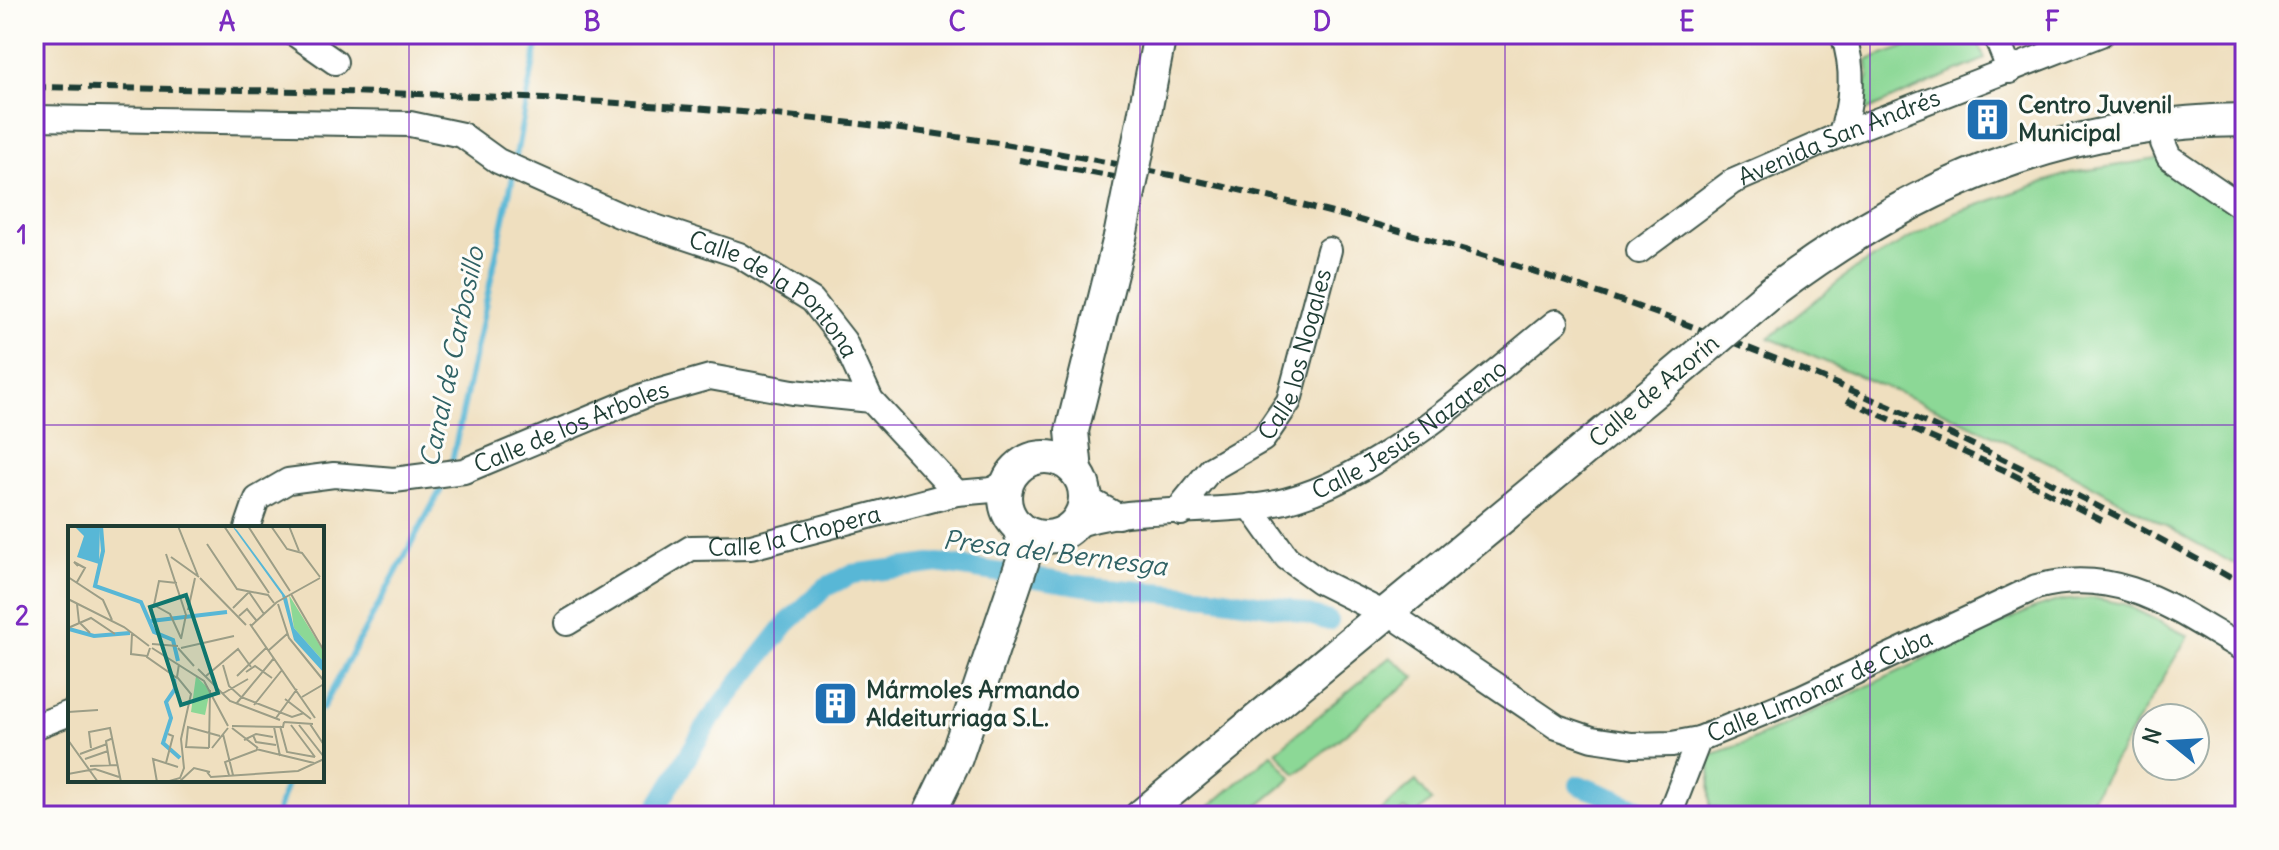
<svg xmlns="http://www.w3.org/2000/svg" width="2279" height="850" font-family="Delius,sans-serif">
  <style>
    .green { fill: #8cd896; stroke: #568a65; stroke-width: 2 }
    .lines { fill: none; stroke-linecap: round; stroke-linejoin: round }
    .stream { stroke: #58b7d6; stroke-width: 6 }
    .canal { stroke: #58b7d6; stroke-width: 20 }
    .minor-casing { stroke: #3e5549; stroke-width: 28 }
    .major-casing { stroke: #3e5549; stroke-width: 36 }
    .minor { stroke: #fff; stroke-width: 24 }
    .major { stroke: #fff; stroke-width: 32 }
    .rail { stroke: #1f3d34; stroke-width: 6; stroke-dasharray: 12 6; stroke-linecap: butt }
    .major-bridge-casing { stroke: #3e5549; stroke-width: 36; stroke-linecap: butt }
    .major-bridge { stroke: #fff; stroke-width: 32 }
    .grid { fill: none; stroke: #7b2cbf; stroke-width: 2; stroke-opacity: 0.55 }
    .labels { text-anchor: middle; stroke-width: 6; stroke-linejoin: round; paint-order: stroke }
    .poi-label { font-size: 24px; font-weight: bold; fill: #1f3d34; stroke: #fdfcf7; text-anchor: start }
    .street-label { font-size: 24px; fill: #1f3d34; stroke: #fdfcf7 }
    .water-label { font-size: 26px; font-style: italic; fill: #306265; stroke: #fdfcf7 }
    .inset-river { fill: none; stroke: #58b7d6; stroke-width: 4 }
    .inset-road { fill: none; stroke: #9c9e87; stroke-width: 2 }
    .view { fill: #0f766e; fill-opacity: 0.15; stroke: #0f766e; stroke-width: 4 }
    .inset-edge { fill: none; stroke: #1f3d34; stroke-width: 4 }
    .neatline { fill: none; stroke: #7b2cbf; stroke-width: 3 }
    .grid-label { font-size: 26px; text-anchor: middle; font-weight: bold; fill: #7b2cbf }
  </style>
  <rect width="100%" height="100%" fill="#fdfcf7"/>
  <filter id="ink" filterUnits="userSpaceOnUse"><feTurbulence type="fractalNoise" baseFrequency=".0125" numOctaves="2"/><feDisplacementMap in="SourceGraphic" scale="16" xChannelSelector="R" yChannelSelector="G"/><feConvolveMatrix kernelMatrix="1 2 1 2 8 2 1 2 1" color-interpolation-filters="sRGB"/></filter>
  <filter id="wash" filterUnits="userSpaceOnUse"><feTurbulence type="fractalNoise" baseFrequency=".006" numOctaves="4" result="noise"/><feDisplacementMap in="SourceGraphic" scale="32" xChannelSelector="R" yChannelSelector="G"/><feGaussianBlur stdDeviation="1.8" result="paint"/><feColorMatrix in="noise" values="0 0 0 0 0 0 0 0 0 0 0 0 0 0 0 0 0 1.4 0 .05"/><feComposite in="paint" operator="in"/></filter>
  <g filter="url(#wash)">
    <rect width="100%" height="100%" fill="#efdfbf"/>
    <g class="green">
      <path d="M1943,34h32l10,25 -127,55 11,-39 -1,-15z"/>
      <path d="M2169,157l76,52v361l-184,-102 -119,-57 -173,-73 84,-68 102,-57 115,-40z"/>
      <path d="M2093,598l31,6 64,32 -102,173 -20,-11 -11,18h-312l-33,-10v-51l36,-12 284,-133 27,-9z"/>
      <path d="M1390,657l25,20 -119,97 -20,-23z"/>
      <path d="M1272,754l20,24 -46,38h-48z"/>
      <path d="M1416,781l16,20 -16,14 -12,-6 -8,7 -7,-4 -15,4z"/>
    </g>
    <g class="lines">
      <g class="stream">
        <path d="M515,161l24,-127"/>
        <path d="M451,466l62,-290"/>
        <path d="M322,709l124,-229"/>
        <path d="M276,816l12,-36"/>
      </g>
      <g class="canal">
        <path d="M1579,785l74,29"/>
        <path d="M652,816l57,-95 77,-97 40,-37 26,-13 86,-11 148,23 125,11 78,12 40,12"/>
      </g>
    </g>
  </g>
  <g filter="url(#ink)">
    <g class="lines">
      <defs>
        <g id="minor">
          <path d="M295,34l40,28"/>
          <path d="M1995,34l15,37"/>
          <path id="s1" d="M34,118l376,6 52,11 36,26 121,54 120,40 73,45 32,41 27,59 86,93"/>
          <path d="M1840,135c13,-33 14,-68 3,-101"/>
          <path d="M2163,143l6,14 76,52"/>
          <path id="s2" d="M1639,251l93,-69 108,-47 261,-101"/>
          <path d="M1084,487l9,15 25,14"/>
          <path d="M1250,506l37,52 32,23 66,33"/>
          <path id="s3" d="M1181,513l3,-11 27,-33 52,-30 26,-38 40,-151"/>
          <path id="s4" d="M1072,527c54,-23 139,-12 199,-23 100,-18 206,-119 285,-182"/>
          <path id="s5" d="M247,528l10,-29 31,-18 46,-6 60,5 70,-9 182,-76 64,-18 83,15 78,8"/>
          <path id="s6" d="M1402,622l155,105 35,12 40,6 40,-1 27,-5 103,-42 234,-110c85,-22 139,23 209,63"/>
          <path id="s7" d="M567,623l124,-75 60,-1 206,-54 35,-3 17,-10"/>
          <path d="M34,727l36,-14"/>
          <path d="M1669,816l30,-77"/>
        </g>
        <g id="major">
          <path d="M1145,112l15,-78"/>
          <path d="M1772,292c145,-109 289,-170 473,-172"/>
          <circle cx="1045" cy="497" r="40"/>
          <path d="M1076,471l-4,-40 48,-194"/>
          <path d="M928,816l28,-58 67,-198 2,-11 -6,-22"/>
          <path d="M1141,816l521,-431"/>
        </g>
      </defs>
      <use href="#minor" class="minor-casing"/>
      <use href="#major" class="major-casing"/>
      <use href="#minor" class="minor"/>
      <use href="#major" class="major"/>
      <g class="rail">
        <path d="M34,87c273,4 547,5 818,36 495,58 961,217 1393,463"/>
        <path d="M1019,160l118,21"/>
        <path d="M1847,400l157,70 103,53"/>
      </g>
      <defs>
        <g id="major-bridge">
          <path d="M1120,237l25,-125"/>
          <path d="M1662,385l110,-93"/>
        </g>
      </defs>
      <use href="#major-bridge" class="major-bridge-casing"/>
      <use href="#major-bridge" class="major-bridge"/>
    </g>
  </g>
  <path class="grid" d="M409,34v782M774,34v782M1140,34v782M1505,34v782M1870,34v782M34,425h2211"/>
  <defs>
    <symbol id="building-square" viewBox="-11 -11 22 22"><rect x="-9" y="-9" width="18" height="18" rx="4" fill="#1f6fb2" stroke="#fdfcf7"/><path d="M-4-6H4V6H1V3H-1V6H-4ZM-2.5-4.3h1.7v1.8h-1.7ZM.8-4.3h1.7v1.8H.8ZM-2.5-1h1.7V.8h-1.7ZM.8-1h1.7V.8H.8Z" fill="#fff"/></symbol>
  </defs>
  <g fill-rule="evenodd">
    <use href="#building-square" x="1962" y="94" width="51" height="51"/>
    <use href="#building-square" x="810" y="678" width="51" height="51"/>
  </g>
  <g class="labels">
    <g class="poi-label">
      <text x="2018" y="113">Centro Juvenil<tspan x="2018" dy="28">Municipal</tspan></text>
      <text x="866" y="698">Mármoles Armando<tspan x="866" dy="28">Aldeiturriaga S.L.</tspan></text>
    </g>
    <g class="street-label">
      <text dy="8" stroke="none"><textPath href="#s2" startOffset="232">Avenida San Andrés</textPath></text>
      <text dy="8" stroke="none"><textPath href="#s1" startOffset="784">Calle de la Pontona</textPath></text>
      <text dy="8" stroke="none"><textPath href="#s3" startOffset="206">Calle los Nogales</textPath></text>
      <text transform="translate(1654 391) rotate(-40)" y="8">Calle de Azorín</text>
      <text dy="8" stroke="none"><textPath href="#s4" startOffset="360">Calle Jesús Nazareno</textPath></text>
      <text dy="8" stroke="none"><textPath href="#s5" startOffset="360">Calle de los Árboles</textPath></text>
      <text dy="8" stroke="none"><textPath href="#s7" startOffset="250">Calle la Chopera</textPath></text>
      <text dy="8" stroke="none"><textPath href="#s6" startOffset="464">Calle Limonar de Cuba</textPath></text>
    </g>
    <g class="water-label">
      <text transform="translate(452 357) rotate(-78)" y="9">Canal de Carbosillo</text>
      <text transform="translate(1055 553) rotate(7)" y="9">Presa del Bernesga</text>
    </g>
  </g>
  <g transform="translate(68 526)">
    <rect width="256" height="256" fill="#efdfbf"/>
    <path d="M221,69l35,57v10l-30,-34zM128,150l14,14 -5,25 -14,-3z" fill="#8cd896"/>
    <path d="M6,0h26l-1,38 -22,-7 7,-21zM164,0l5,4 50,68 7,30 30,34v11l-30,-33 -12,-45z" fill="#58b7d6"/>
    <path class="inset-river" d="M33,0l2,25 -8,35 46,16 13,30 19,8 5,21M83,95l76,-9M1,103l25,7 36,-3M106,153l1,10 -9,13 5,16 -8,25 17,15"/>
    <path class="inset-road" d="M110,0l20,50M156,0l45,67M180,0l42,65M203,0l16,23 15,4 18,24M221,0l10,25M139,18l30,45 31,6 6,8M98,28l20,61 -5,24M103,31l28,20M0,51l35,23 9,20M132,52l46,47M9,56l8,-14 -11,-6 4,4M109,57l-18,-2 -5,24 16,9 11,24M223,68l33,57M0,73l56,28 25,19M209,76l43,-24M9,78l2,18 11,11M210,78l11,34 35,43M165,82l16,-16 15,22M120,84l7,-32M171,90l8,-7 9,11M182,98l65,94M183,100l26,-24M0,102l23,-10 24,16M64,108l-1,20 16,2M0,113v41M84,118l26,2M82,122l-3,9 30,21M84,122l52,33 24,45M110,122l16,18M113,122l53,-12M200,125l19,-17M155,139l6,21 12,11 51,20 12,-4M130,143l32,32 50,19M178,146l9,-6 17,12M138,150l32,-27 13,18M169,150l29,-28M154,168l26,-15M234,171l22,-13M217,173l26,20M168,178l38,-46M186,179l28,-35M0,186l30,-2M208,192l21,-29M216,196l29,2M242,198l14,21M223,199l24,32M231,199l25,32M164,200l51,1 1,-5M212,200l7,26 28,5M206,201l6,29M164,202l26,20M155,208l10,41M185,209l3,7 20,3M0,214l30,42M176,214l12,-6 17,3M23,222l-2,-16 21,-4 11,54M141,222l-23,-1 2,-20 32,9M141,222l1,-58M144,222l16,-20M188,223l58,14M12,228l27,-10M17,233l23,-8M98,237l7,-27 -5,-2M42,239l-4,-24 7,-3M22,240l27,-1M139,246l4,5 87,-6 26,-12M0,248l27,-5 24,8M161,249l-4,-13 32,-12M89,256l-4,-23 25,8M98,256l14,-4 4,-10 -3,-29 10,-45 -14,-17 2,-13M111,256l15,-14 16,4"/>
    <path class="view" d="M118,69l32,98 -37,12 -31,-98z"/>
    <rect width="256" height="256" class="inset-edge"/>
  </g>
  <rect width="2279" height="850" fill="none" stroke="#fdfcf7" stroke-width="88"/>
  <g transform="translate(2171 742) rotate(288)"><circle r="38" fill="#fdfcf7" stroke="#a4b0a9" stroke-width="2"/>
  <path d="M0-6L14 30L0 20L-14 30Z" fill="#1f6fb2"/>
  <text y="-12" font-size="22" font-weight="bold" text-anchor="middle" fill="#1f3d34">N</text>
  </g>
  <rect x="44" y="44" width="2191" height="762" class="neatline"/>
  <g class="grid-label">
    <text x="227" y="31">A</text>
    <text x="592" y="31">B</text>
    <text x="957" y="31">C</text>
    <text x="1322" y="31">D</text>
    <text x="1687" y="31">E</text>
    <text x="2052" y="31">F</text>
    <text x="22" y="244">1</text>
    <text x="22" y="625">2</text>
  </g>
</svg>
